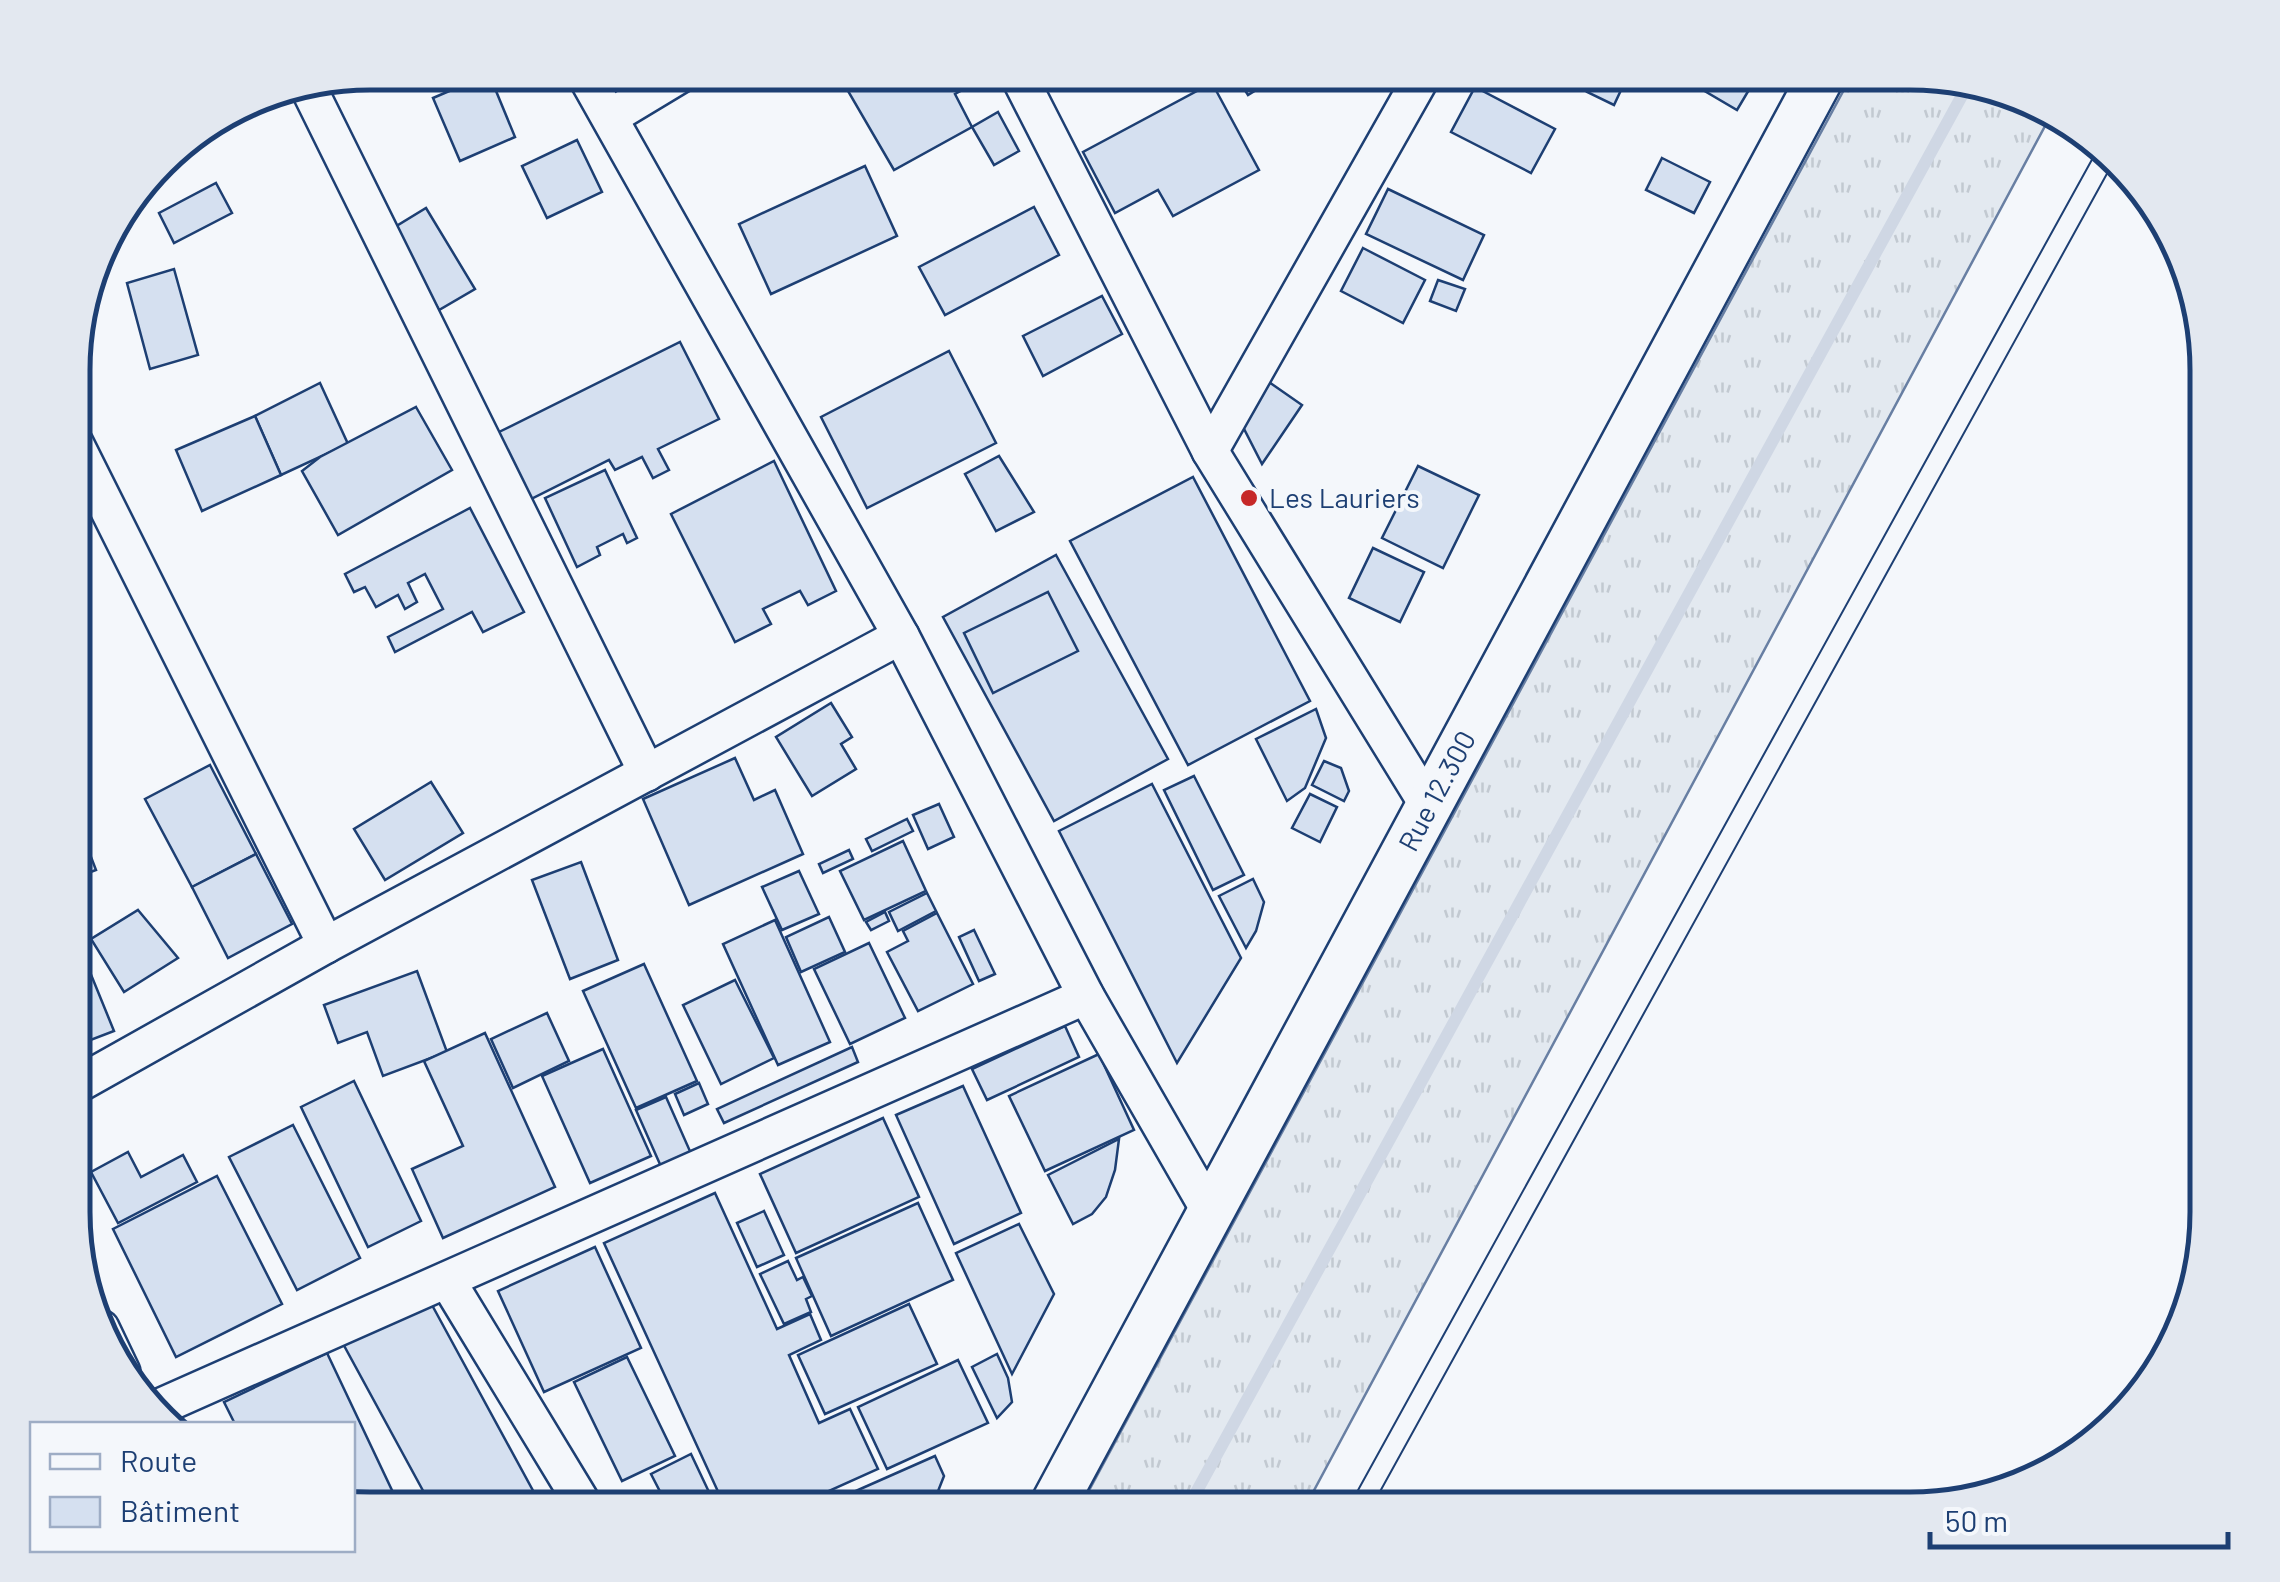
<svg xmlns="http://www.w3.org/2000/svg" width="2280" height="1582" font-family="Barlow,sans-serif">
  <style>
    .grass { fill: url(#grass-tufts); stroke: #687fa3; stroke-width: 2.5 }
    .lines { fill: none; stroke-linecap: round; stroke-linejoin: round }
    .stream { stroke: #cfd7e4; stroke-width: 12 }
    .building { fill: #d5e0f0; stroke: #1d3f73; stroke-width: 2.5 }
    .service-casing { stroke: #1d3f73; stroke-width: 22 }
    .minor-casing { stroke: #1d3f73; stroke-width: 40 }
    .tertiary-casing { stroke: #1d3f73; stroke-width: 50 }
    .service { stroke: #f4f7fb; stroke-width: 18 }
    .minor { stroke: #f4f7fb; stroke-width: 35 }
    .tertiary { stroke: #f4f7fb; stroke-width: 45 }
    .poi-dot { fill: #c62828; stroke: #f4f7fb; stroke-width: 4 }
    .labels { text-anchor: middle; stroke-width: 8; stroke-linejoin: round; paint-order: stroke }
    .poi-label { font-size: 28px; fill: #1d3f73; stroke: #f4f7fb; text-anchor: start }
    .street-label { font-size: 28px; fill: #1d3f73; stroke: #f4f7fb }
    .rim { fill: none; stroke: #1d3f73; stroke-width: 5 }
  </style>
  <defs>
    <pattern id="grass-tufts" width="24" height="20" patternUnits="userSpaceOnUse" patternTransform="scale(2.5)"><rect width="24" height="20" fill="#e3e9f0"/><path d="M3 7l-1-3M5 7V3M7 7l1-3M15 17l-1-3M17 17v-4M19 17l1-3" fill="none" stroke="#c2c9d1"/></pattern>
  </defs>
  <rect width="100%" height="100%" fill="#f4f7fb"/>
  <path class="grass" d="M1853,73h76l77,15 46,25 -748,1396h-225z"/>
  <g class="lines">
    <path class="stream" d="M1187,1509l783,-1428"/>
  </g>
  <g class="building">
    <path d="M415,73h41l-32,17z"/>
    <path d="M879,73h78l9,15 -11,6 17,33 -78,43 -46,-79z"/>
    <path d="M1234,73h50l-36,22z"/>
    <path d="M1596,73h33l-15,32 -27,-13z"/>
    <path d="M1674,73h85l-22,37z"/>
    <path d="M489,74l26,63 -55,24 -27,-63z"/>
    <path d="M1212,83l47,87 -86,46 -15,-26 -43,23 -32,-61z"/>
    <path d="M1475,87l80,42 -24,44 -80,-41z"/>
    <path d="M998,112l21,39 -25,14 -22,-38z"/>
    <path d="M577,140l25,52 -55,26 -25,-52z"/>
    <path d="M1662,158l48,24 -16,31 -48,-23z"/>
    <path d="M865,166l32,70 -126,58 -32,-70z"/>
    <path d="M216,183l16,30 -58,30 -15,-30z"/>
    <path d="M1388,189l96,46 -21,45 -97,-46z"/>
    <path d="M1034,207l25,48 -114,60 -26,-48z"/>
    <path d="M426,208l49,81 -36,21 -49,-80z"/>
    <path d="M1363,248l62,32 -22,43 -62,-32z"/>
    <path d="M174,269l24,86 -48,14 -23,-86z"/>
    <path d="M1438,280l27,9 -9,22 -26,-10z"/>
    <path d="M1102,296l20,38 -79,42 -20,-40z"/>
    <path d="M680,342l39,77 -61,30 11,21 -16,8 -11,-21 -27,13 -6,-10 -78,39 -34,-66z"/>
    <path d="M949,351l47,92 -129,65 -46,-91z"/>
    <path d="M1266,380l36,25 -40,59 -22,-43z"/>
    <path d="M320,383l28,61 -67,31 -26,-59z"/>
    <path d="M416,407l36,63 -114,65 -36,-64 18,-14z"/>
    <path d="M255,416l26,59 -79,36 -26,-61z"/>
    <path d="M999,456l35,56 -38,19 -31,-57z"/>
    <path d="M774,461l62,130 -28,14 -8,-14 -37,18 8,15 -36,18 -64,-128z"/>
    <path d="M1418,466l61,29 -36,73 -61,-30z"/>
    <path d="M605,470l32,68 -10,5 -4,-9 -26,13 3,8 -23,12 -32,-69z"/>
    <path d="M1193,477l117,224 -122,64 -118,-224z"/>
    <path d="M470,508l54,104 -41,20 -11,-20 -77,40 -7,-15 55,-28 -18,-35 -17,9 9,19 -12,7 -7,-14 -22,12 -11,-20 -11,5 -9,-18z"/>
    <path d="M1373,548l51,24 -24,50 -51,-24z"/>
    <path d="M1056,555l112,204 -114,62 -111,-204z"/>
    <path d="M1048,592l30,59 -85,42 -29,-60z"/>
    <path d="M831,703l21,34 -11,7 15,25 -44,27 -36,-59z"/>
    <path d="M1316,709l10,29 -21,50 -18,13 -31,-62z"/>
    <path d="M735,758l19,42 21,-10 28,64 -114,51 -46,-106z"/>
    <path d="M1324,761l17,7 8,23 -5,10 -32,-16z"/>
    <path d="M210,765l46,89 -64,33 -47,-88z"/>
    <path d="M1194,776l50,99 -31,15 -49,-100z"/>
    <path d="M431,782l32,51 -78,47 -31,-51z"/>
    <path d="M1152,784l89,174 -64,105 -118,-232z"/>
    <path d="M1310,794l27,13 -17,35 -28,-14z"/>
    <path d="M939,804l15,33 -26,12 -15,-34z"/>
    <path d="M75,815l21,55 -21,8z"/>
    <path d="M907,819l6,12 -41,20 -6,-12z"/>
    <path d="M903,841l23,50 -62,29 -24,-49z"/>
    <path d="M849,850l4,9 -30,14 -4,-9z"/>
    <path d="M256,854l36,70 -64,34 -36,-71z"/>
    <path d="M581,862l37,98 -48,19 -38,-99z"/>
    <path d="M799,871l20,43 -37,16 -20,-43z"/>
    <path d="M1253,879l11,23 -8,29 -10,17 -27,-52z"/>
    <path d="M927,893l9,18 -38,20 -9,-19z"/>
    <path d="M138,910l40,48 -54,34 -33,-53z"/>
    <path d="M885,912l4,9 -18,9 -5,-8z"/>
    <path d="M937,913l36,71 -55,27 -31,-59 21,-11 -5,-10z"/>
    <path d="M829,917l16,35 -44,20 -15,-35z"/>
    <path d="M775,920l55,122 -52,23 -55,-121z"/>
    <path d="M974,930l21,44 -16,7 -20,-44z"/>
    <path d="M869,943l36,75 -55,26 -36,-75z"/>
    <path d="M83,955l31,76 -39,15v-88z"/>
    <path d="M644,964l53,117 -61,27 -53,-117z"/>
    <path d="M417,971l30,81 -64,24 -16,-44 -29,11 -14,-38z"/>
    <path d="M735,980l39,78 -53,26 -38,-79z"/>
    <path d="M547,1013l22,48 -56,27 -22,-49z"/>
    <path d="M1065,1026l14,31 -92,43 -15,-31z"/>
    <path d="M485,1033l70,154 -112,51 -31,-69 51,-23 -39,-85z"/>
    <path d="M852,1047l6,15 -134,61 -7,-14z"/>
    <path d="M603,1049l48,107 -61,27 -48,-107z"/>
    <path d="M1099,1054l35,76 -89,41 -36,-75z"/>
    <path d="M354,1081l67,140 -53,26 -67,-140z"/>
    <path d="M699,1083l9,21 -24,11 -9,-21z"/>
    <path d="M963,1086l58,127 -67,31 -58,-129z"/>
    <path d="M666,1097l27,61 -30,13 -27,-61z"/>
    <path d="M883,1118l36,79 -123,56 -36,-79z"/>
    <path d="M293,1125l67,133 -63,32 -68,-133z"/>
    <path d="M1119,1139l-4,31 -9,27 -14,17 -19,10 -25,-49z"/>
    <path d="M128,1152l13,25 42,-22 14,27 -79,41 -27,-51z"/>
    <path d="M217,1176l65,128 -106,53 -63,-128z"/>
    <path d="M715,1193l62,136 33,-15 11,26 -32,15 30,68 31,-14 28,60 -89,40h-63l-122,-266z"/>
    <path d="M918,1203l35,77 -122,56 -35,-78z"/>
    <path d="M764,1211l20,44 -27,12 -20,-44z"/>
    <path d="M1019,1224l35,70 -42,80 -56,-121z"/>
    <path d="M595,1247l46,101 -97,44 -46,-101z"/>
    <path d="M788,1261l9,19 6,-3 9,19 -6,3 5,13 -27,12 -24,-50z"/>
    <path d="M426,1294l117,215h-110l-92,-169z"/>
    <path d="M909,1304l28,60 -112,50 -27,-59z"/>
    <path d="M327,1353l71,150 -13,6h-33v-85h-117l-11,-22z"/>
    <path d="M997,1354l11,24 4,24 -15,16 -25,-51z"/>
    <path d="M627,1357l48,99 -53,25 -48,-99z"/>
    <path d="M958,1360l30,63 -101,46 -29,-62z"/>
    <path d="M691,1454l26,55h-48l-18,-35z"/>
    <path d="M935,1456l9,20 -13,33h-116z"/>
  </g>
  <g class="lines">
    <defs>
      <path id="service" d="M1359,1509l748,-1356"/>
      <g id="minor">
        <path d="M584,73l317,563 185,360 123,214"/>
        <path d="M1017,73l193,378 219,356"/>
        <path d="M307,85l340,688"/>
        <path d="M610,117l73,-44"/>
        <path d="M75,443l251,502"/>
        <path d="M1210,451l214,-378"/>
        <path d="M75,1086l251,-141 575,-309"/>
        <path d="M447,1280l139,229"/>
        <path d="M101,1328l21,44"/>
        <path d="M155,1409l931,-413"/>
      </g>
      <path id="tertiary" d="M1051,1509l772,-1436"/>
    </defs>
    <use href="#service" class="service-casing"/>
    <use href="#minor" class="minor-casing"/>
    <use href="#tertiary" class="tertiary-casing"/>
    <use href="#service" class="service"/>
    <use href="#minor" class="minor"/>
    <use href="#tertiary" class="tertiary"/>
  </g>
  <circle class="poi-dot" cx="1249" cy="498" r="10"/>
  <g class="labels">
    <g class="poi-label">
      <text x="1269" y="508">Les Lauriers</text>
    </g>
    <g class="street-label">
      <text transform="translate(1437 791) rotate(-62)" y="10">Rue 12.300</text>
    </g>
  </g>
  <path d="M0 0H2280V1582H0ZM370 90H1910A280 280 0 0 1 2190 370V1212A280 280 0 0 1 1910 1492H370A280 280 0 0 1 90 1212V370A280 280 0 0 1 370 90Z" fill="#e3e8f0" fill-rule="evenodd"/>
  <path class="rim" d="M370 90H1910A280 280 0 0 1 2190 370V1212A280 280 0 0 1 1910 1492H370A280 280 0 0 1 90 1212V370A280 280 0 0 1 370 90Z"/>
  <rect x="30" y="1422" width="325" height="130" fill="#f4f7fb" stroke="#9eadc5" stroke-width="2.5"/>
  <rect x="50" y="1454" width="50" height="15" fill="#f4f7fb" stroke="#9eadc5" stroke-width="2.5"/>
  <text x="120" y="1472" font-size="30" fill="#1d3f73">Route</text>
  <rect x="50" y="1497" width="50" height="30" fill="#d5e0f0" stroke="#9eadc5" stroke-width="2.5"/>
  <text x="120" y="1522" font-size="30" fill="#1d3f73">Bâtiment</text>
  <path d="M1930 1532v15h298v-15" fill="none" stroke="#1d3f73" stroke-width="5"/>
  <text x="1945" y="1532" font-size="30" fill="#1d3f73" stroke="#f4f7fb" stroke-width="8" paint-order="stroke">50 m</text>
</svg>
